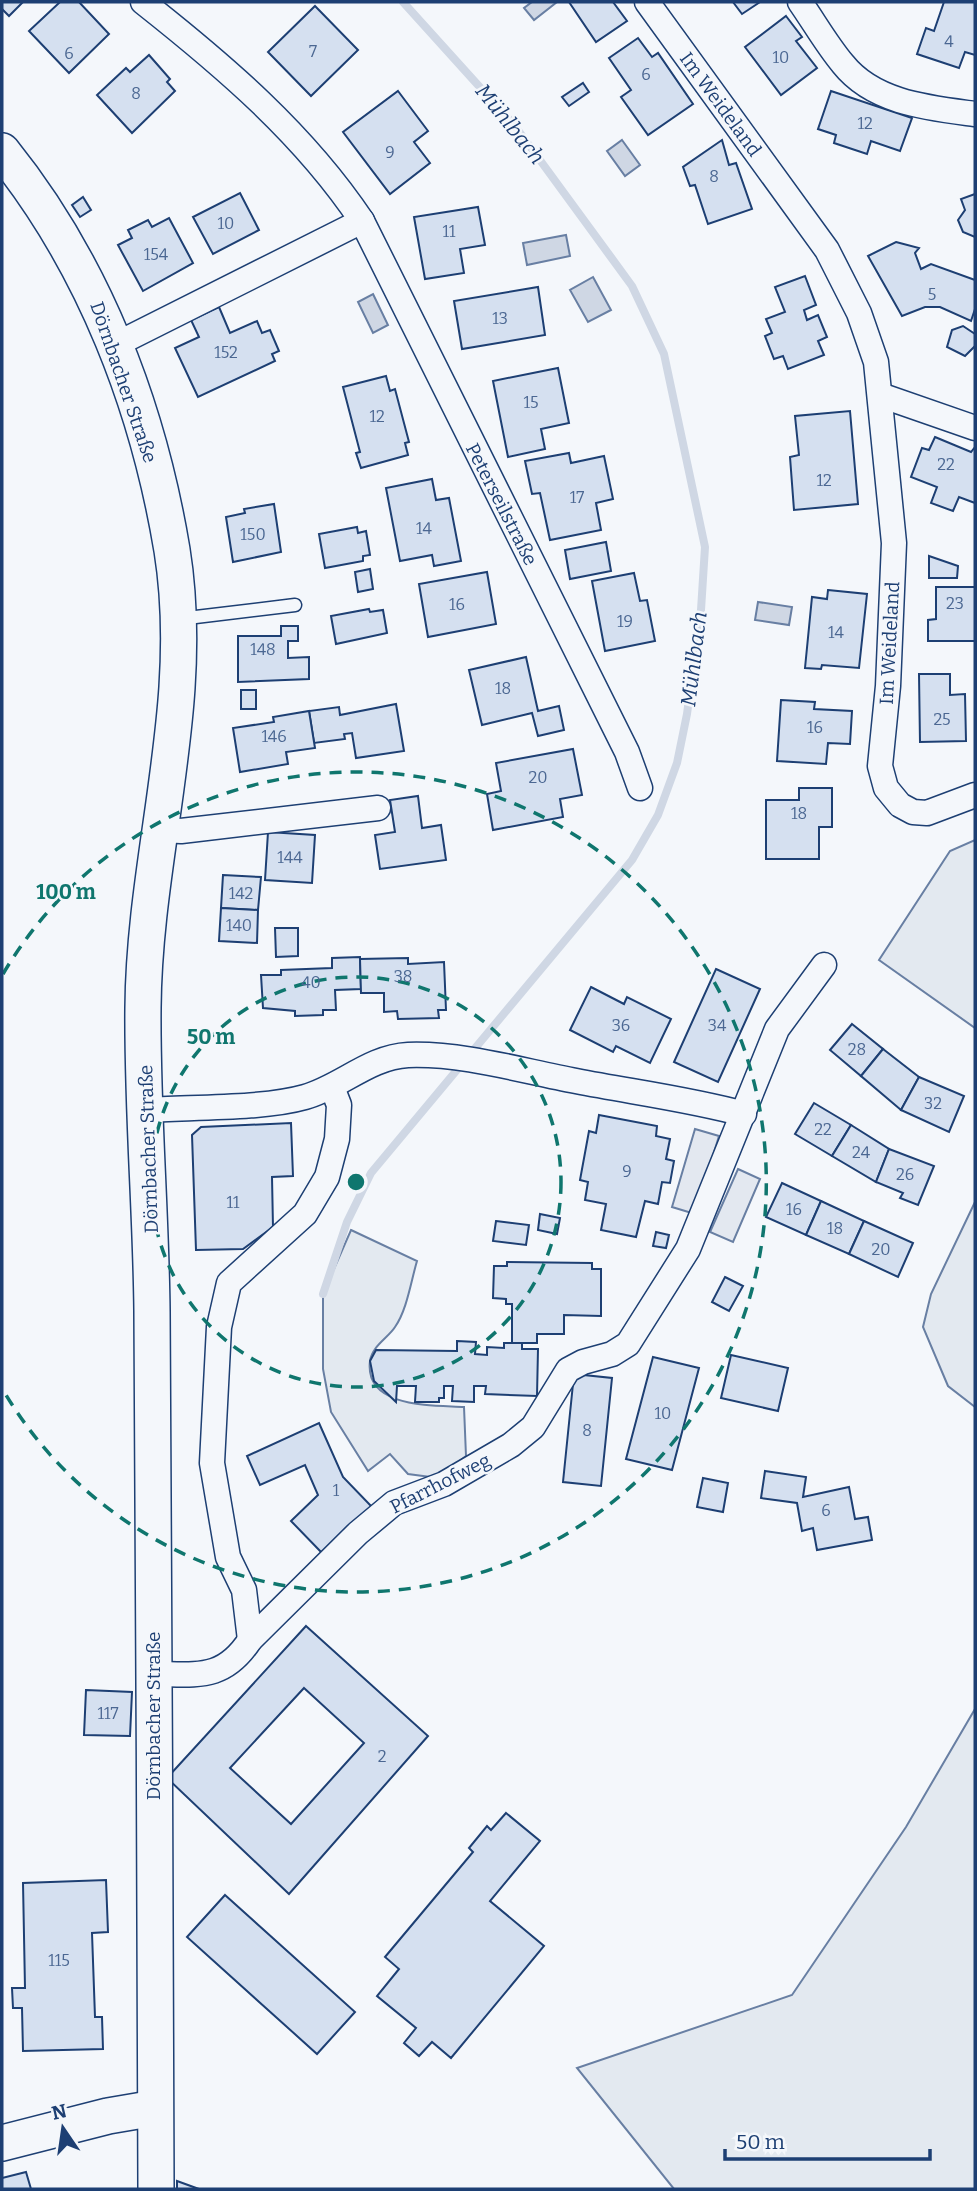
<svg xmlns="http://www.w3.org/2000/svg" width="977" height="2191" font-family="Bitter,serif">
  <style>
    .green { fill: #e3e9f0; stroke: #687fa3; stroke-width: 2 }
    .parking { fill: #e3e8f0; stroke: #687fa3; stroke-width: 2 }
    .water { fill: #cfd7e4; stroke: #687fa3; stroke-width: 2 }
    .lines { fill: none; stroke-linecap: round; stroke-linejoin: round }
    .stream { stroke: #cfd7e4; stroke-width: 8 }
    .building { fill: #d5e0f0; stroke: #1d3f73; stroke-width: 2; fill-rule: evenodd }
    .lane-casing { stroke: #1d3f73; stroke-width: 15 }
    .street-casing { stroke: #1d3f73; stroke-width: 27 }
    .secondary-casing { stroke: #1d3f73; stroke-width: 38 }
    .lane { stroke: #f4f7fb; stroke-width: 12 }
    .street { stroke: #f4f7fb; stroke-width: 24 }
    .secondary { stroke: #f4f7fb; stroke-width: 35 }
    .ring { fill: none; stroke: #0f766e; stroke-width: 3.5; stroke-dasharray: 12 9 }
    .labels { text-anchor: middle; stroke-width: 5; stroke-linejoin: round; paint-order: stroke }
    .number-label { font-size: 16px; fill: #4b6792 }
    .street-label { font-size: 19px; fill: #1d3f73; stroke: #f4f7fb }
    .water-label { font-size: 21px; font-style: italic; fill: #1d3f73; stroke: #f4f7fb }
    .centre { fill: #0f766e; stroke: #f4f7fb; stroke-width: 3.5 }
    .ring-label { font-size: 21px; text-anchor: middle; font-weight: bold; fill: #0f766e; stroke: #f4f7fb; stroke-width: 5; stroke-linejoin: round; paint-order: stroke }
  </style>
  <rect width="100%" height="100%" fill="#f4f7fb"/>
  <g class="green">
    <path d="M975,840v188l-96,-68 71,-109z"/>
    <path d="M975,1202v205l-27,-21 -25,-59 8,-33z"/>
    <path d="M351,1230l66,31c-6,20 -10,49 -22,66 -7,11 -23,19 -25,34 -6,48 64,44 94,46l2,49 -28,22 -30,-4 -18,-20 -22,17 -37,-59 -8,-43v-75z"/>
    <path d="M975,1709v480h-301l-97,-121 215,-73 114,-168z"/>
  </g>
  <g class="parking">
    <path d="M695,1129l24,7 -24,78 -23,-7z"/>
    <path d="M738,1169l22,10 -27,63 -23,-10z"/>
  </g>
  <g class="water">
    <path d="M532,2h25l-23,18 -10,-12z"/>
    <path d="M622,140l18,25 -15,11 -18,-25z"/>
    <path d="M566,235l4,21 -43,9 -4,-22z"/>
    <path d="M593,277l18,33 -23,12 -18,-32z"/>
    <path d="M373,294l15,31 -15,8 -15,-31z"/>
    <path d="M758,602l34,5 -3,18 -34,-5z"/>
  </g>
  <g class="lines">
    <path class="stream" d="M323,1294l24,-72 24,-49 261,-313 26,-45 19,-52 10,-49 14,-104 4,-63 -41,-193 -32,-68 -46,-63 -71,-97 -112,-124"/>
  </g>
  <g class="building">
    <path d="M2,2h21l-14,14 -7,-7z"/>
    <path d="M60,2h19l30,32 -40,39 -40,-42z"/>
    <path d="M569,2h44l14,19 -31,21z"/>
    <path d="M733,2h27l-18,12z"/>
    <path d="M944,2h31v53l-10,-3 -6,16 -42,-14 9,-26 8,3z"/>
    <path d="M315,6l43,44 -47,46 -43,-44z"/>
    <path d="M786,16l16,21 -6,4 21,27 -36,27 -36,-48z"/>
    <path d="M638,38l14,19 6,-4 35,51 -45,31 -27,-38 10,-7 -22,-32z"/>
    <path d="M149,55l21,24 -3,3 8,9 -43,42 -35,-38 29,-27 4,4z"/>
    <path d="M583,83l6,9 -20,14 -7,-9z"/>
    <path d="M398,91l30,40 -14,11 16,21 -40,31 -47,-62z"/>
    <path d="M831,91l81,27 -12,33 -29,-10 -4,13 -33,-11 2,-8 -18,-6z"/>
    <path d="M722,140l7,25 7,-2 16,46 -44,15 -13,-39 -5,1 -7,-19z"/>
    <path d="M240,193l19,37 -46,24 -20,-37z"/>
    <path d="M975,194v43l-12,-5 -5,-12 7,-10 -4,-11z"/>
    <path d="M83,197l8,13 -11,7 -8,-12z"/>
    <path d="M478,207l7,38 -25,4 4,24 -39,6 -11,-62z"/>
    <path d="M169,218l24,45 -50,28 -25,-46 14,-7 -4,-8 20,-10 4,7z"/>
    <path d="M896,242l23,6 -4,5 6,16 10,-5 44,16v29l-4,12 -31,-14h-15l-23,9 -34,-60z"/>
    <path d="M805,276l11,29 -12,5 3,10 11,-5 9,22 -9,4 6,14 -36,14 -5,-13 -9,3 -9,-23 7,-3 -6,-14 19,-7 -10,-25z"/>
    <path d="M538,287l7,48 -83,14 -8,-48z"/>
    <path d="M219,307l11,26 27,-12 5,12 8,-3 9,21 -7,3 3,7 -77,36 -23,-49 24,-11 -8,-17z"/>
    <path d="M963,326l12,8v12l-10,10 -18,-9 5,-17z"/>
    <path d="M558,368l11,55 -28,6 4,20 -37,8 -15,-76z"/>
    <path d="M386,376l4,15 5,-2 14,53 -4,1 3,12 -47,13 -5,-15 4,-1 -17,-65z"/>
    <path d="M850,411l8,93 -64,6 -4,-53 9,-2 -4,-39z"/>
    <path d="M935,437l36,15 4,-5v56l-16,-6 -6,14 -22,-8 6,-16 -26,-10 11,-29 7,2z"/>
    <path d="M569,453l2,10 33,-7 9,43 -17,4 5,27 -51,10 -10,-47 -8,1 -7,-33z"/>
    <path d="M432,479l4,21 13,-2 12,63 -27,5 -2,-11 -32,6 -14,-73z"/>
    <path d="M274,504l7,48 -48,10 -7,-45 19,-4 -1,-4z"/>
    <path d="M357,527l1,6 8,-2 4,24 -7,1v5l-38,7 -6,-34z"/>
    <path d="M606,542l5,29 -41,8 -5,-29z"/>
    <path d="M929,556l29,10 -1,12h-28z"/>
    <path d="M370,569l3,20 -15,3 -3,-20z"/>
    <path d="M487,572l9,52 -68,13 -9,-53z"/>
    <path d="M634,573l6,28 7,-1 8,41 -50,10 -13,-70z"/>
    <path d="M936,587h39v54h-47v-21l8,-1z"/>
    <path d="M828,590l39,4 -8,74 -37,-3 -1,4 -16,-1 7,-71 15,2z"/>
    <path d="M369,609l1,3 13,-2 4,23 -51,11 -5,-28z"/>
    <path d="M281,626h17v15h-10v17l21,-1v22l-71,3v-46h43z"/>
    <path d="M526,657l12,54 21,-5 5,24 -26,6 -6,-23 -50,12 -13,-55z"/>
    <path d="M919,674h31v21l15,-1 1,47 -46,1z"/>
    <rect x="241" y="690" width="15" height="19"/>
    <path d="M781,700l34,2 -1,7 38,2 -2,33 -22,-1 -2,21 -49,-3z"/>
    <path d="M396,704l8,47 -48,7 -4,-25 -8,1 1,5 -31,4 -5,-32 30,-4 1,8z"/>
    <path d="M309,711l6,37 -29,4 2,12 -48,8 -7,-44 41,-6 -1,-5z"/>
    <path d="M573,749l9,46 -22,4 3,18 -70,13 -6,-36 14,-3 -5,-28z"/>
    <path d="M799,788h33v39h-13v32h-53v-59h33z"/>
    <path d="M418,796l4,32 19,-3 5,35 -66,9 -5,-34 20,-3 -5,-32z"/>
    <path d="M268,832l47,3 -3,48 -47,-3z"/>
    <path d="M223,875l38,2 -3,33 -37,-2z"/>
    <path d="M221,908l37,2 -1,33 -38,-2z"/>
    <path d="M275,928h23v28l-22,1z"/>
    <path d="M360,957l1,32 -26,1 1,20h-13v5l-28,1v-5l-32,-3 -2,-33h20v-5l51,-2v-10z"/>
    <path d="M408,958v6l36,-2 2,48h-8l1,8 -41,1 -1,-8 -13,1v-19h-23l-1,-34z"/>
    <path d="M716,969l44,20 -42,93 -44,-20z"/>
    <path d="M591,987l33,17 3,-7 44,22 -21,44 -34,-17 -3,6 -43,-22z"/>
    <path d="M852,1024l31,25 -22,27 -31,-26z"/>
    <path d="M883,1049l36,28 -18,33 -40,-34z"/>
    <path d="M919,1077l45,19 -15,36 -48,-22z"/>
    <path d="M814,1103l37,22 -19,31 -37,-22z"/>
    <path d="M599,1115l58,11 -1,10 14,3 -4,20 8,2 -4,22 -8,-1 -4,22 -13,-3 -9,36 -35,-7 5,-26 -21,-4 3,-18 -8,-2 9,-49 7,2z"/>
    <path d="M291,1123l2,53 -21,1 1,50 -30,22 -47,1 -4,-115 9,-8z"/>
    <path d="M851,1125l38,24 -13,33 -44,-26z"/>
    <path d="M889,1149l45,17 -16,39 -18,-7 3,-5 -27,-11z"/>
    <path d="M782,1183l39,18 -15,34 -40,-18z"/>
    <path d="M821,1201l43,20 -15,33 -43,-19z"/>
    <path d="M540,1214l20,4 -3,16 -19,-4z"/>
    <path d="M496,1221l33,4 -3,20 -33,-4z"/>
    <path d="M864,1221l49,22 -15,34 -49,-23z"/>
    <path d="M656,1232l13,3 -3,13 -13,-2z"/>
    <path d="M507,1262l85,1v6h9v47l-37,-1v19h-27v9h-25v-39h-6v-5l-13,-1 1,-32h13z"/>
    <path d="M725,1277l18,9 -14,25 -17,-9z"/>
    <path d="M457,1341l19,1 -1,12 12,1v-8l17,1v-5h18v6h16l-1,47 -52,-2 1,-8h-12v16l-22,-1 1,-15h-9v12h-5v4h-24l1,-16h-19l-1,16 -22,-21 -4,-20 6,-11 81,1z"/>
    <path d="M731,1355l57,13 -10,43 -57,-13z"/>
    <path d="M653,1357l46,11 -27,102 -46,-11z"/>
    <path d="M574,1374l38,4 -11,108 -38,-4z"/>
    <path d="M319,1423l24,54 29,30 -49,47 -32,-33 27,-26 -13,-30 -45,20 -13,-29z"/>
    <path d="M765,1471l41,6 -3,20 46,-10 6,32 13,-2 4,23 -55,10 -4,-22 -11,3 -5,-28 -36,-5z"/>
    <path d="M703,1478l25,5 -5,29 -26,-5z"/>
    <path d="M306,1626l122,110 -139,158 -122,-116zM304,1688l60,55 -73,81 -61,-56z"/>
    <path d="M86,1690l46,2 -2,44 -46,-1z"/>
    <path d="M506,1813l34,28 -50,60 54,45 -93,112 -19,-16 -13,14 -15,-13 12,-15 -39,-32 22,-27 -14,-12 88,-105 -4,-4 18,-22 4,4z"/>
    <path d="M106,1880l2,52 -16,1 3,84h7l1,32 -80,2 -1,-43h-9l-1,-20h13l-2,-105z"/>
    <path d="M225,1895l130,117 -38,42 -130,-117z"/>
    <path d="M26,2172l5,17h-29v-11z"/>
    <path d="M177,2181l22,8h-22z"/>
  </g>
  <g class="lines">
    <defs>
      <path id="lane" d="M179,619l116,-14"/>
      <g id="street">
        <path d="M143,2c81,64 161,132 219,219l265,531 13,36"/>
        <path d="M647,2l180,248 32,63 17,49 18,181 -6,143 -8,80 6,22 14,17 13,7 14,1 48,-18"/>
        <path d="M800,2c14,20 27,43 43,62 31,39 86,44 132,50"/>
        <path d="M115,345l247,-124"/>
        <path d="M880,395l95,33"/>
        <path d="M161,830l20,1 197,-23"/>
        <path d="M145,1110c46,-3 118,-1 160,-13 36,-10 64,-40 103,-42 56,-2 114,16 168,26 56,11 113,18 168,33"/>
        <path d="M250,1640l-6,-50 -16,-33 -16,-94 7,-136 10,-44 76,-69 22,-37 10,-38 2,-34 -7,-18"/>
        <path d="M153,1674c44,0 70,7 97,-34l108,-107 36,-30 50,-19 67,-39 22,-18 35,-57 15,-8 29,-8 16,-10 60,-95 89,-220 47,-64"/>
      </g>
      <g id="secondary">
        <path d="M2,151c92,114 146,255 170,399 25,155 -28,304 -29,458 -1,101 8,202 9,303 3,293 2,585 4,878"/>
        <path d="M2,2143l106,-27 47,-8"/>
      </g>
    </defs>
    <use href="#lane" class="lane-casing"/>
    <use href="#street" class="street-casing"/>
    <use href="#secondary" class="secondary-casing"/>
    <use href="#lane" class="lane"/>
    <use href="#street" class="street"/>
    <use href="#secondary" class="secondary"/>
  </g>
  <g class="ring">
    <circle cx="356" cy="1182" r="205"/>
    <path d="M3 974A410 410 0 1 1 3 1390"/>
  </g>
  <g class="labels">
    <g class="number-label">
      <text x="949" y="47">4</text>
      <text x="313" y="57">7</text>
      <text x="69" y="59">6</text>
      <text x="781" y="63">10</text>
      <text x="646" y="80">6</text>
      <text x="136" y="99">8</text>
      <text x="865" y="129">12</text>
      <text x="390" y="158">9</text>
      <text x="714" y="182">8</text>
      <text x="226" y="229">10</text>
      <text x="449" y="237">11</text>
      <text x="156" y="260">154</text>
      <text x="932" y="300">5</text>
      <text x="500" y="324">13</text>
      <text x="226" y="358">152</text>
      <text x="531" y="408">15</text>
      <text x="377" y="422">12</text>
      <text x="946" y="470">22</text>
      <text x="824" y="486">12</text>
      <text x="577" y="503">17</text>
      <text x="424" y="534">14</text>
      <text x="253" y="540">150</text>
      <text x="955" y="609">23</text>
      <text x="457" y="610">16</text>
      <text x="625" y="627">19</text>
      <text x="836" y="638">14</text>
      <text x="263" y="655">148</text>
      <text x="503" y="694">18</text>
      <text x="942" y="725">25</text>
      <text x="815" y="733">16</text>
      <text x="274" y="742">146</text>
      <text x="538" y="783">20</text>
      <text x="799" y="819">18</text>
      <text x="290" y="863">144</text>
      <text x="241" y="899">142</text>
      <text x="239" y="931">140</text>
      <text x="403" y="982">38</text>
      <text x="311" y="988">40</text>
      <text x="621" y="1031">36</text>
      <text x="717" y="1031">34</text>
      <text x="857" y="1055">28</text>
      <text x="933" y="1109">32</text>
      <text x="823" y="1135">22</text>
      <text x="861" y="1158">24</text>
      <text x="627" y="1177">9</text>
      <text x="905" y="1180">26</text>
      <text x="233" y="1208">11</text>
      <text x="794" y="1215">16</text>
      <text x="835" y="1234">18</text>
      <text x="881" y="1255">20</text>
      <text x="663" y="1419">10</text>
      <text x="587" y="1436">8</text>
      <text x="336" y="1496">1</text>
      <text x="826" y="1516">6</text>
      <text x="108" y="1719">117</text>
      <text x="382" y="1762">2</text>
      <text x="59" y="1966">115</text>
    </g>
    <g class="street-label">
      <text transform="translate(721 104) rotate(54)" y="7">Im Weideland</text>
      <text transform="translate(124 382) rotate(71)" y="7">Dörnbacher Straße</text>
      <text transform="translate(502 504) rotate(63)" y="7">Peterseilstraße</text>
      <text transform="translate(889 643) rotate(-87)" y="7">Im Weideland</text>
      <text transform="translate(148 1149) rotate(-92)" y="7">Dörnbacher Straße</text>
      <text transform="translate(440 1483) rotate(-27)" y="7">Pfarrhofweg</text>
      <text transform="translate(153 1716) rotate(-90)" y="7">Dörnbacher Straße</text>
    </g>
    <g class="water-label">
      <text transform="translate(510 124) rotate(51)" y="7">Mühlbach</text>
      <text transform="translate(694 659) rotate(-83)" y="7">Mühlbach</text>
    </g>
  </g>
  <circle cx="356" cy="1182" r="10" class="centre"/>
  <g class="ring-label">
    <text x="66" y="899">100 m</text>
    <text x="211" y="1044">50 m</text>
  </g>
  <rect width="977" height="2191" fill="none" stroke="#1d3f73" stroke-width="7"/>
  <g transform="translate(63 2128) rotate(347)" stroke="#f4f7fb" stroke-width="5" paint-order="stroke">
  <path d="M0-5L12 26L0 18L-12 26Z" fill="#1d3f73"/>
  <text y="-10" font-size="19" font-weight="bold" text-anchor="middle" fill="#1d3f73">N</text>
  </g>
  <path d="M725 2149v10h205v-10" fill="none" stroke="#1d3f73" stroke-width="3.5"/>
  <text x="736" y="2149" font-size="21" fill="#1d3f73" stroke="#f4f7fb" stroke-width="5" paint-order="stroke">50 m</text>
</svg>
